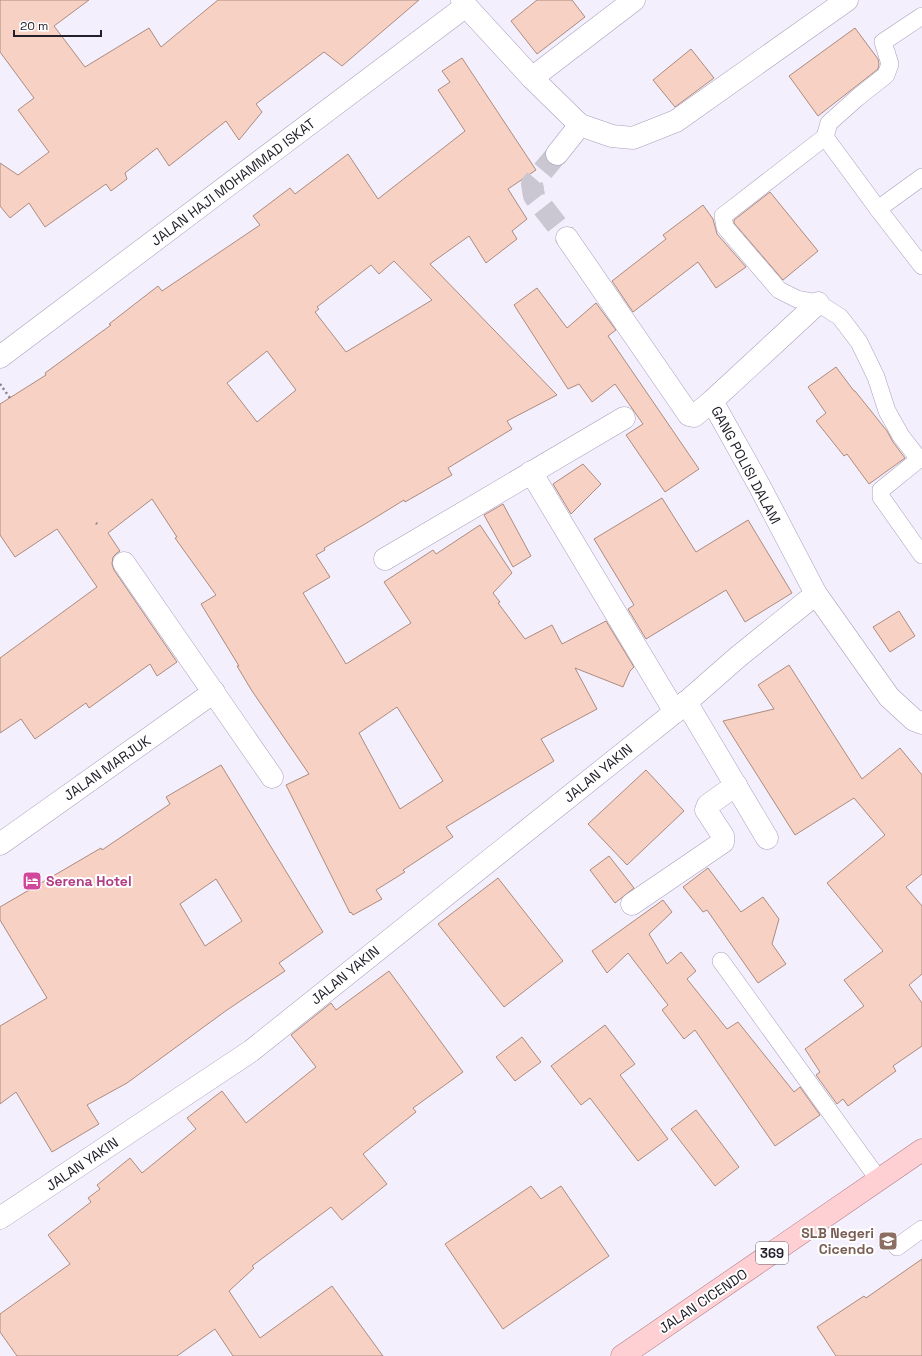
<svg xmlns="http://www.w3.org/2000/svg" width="922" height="1356" font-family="'Space Grotesk',sans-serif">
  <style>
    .building { fill: #f6d1c4; stroke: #ad8b7f; fill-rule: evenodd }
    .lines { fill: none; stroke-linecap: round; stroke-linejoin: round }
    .street-tunnel { stroke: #cac6d2; stroke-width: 22; stroke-dasharray: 22 11; stroke-linecap: butt }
    .lane-casing { stroke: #a99ebd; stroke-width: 18 }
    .street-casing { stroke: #a99ebd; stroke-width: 23 }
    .primary-casing { stroke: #b17e87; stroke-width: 23 }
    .path { stroke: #84808c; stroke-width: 2.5; stroke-dasharray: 2 3; stroke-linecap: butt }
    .lane { stroke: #fff; stroke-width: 17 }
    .street { stroke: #fff; stroke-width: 22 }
    .primary { stroke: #fed0d4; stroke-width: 22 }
    .labels { text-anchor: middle; stroke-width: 4; stroke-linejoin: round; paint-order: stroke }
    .shield { fill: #fff; stroke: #66636b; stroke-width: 1 }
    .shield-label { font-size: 13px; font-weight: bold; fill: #24202b }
    .street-label { font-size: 14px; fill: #24202b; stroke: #fff }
    .hotel-label { font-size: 14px; font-weight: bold; fill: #b23c85; stroke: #fff; text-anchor: start }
    .education-label { font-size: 14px; font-weight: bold; fill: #785e54; stroke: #fff; text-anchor: end }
  </style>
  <rect width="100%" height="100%" fill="#f4effc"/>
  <g class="building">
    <path d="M0,0h89l-35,26 31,41 64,-39 12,19 57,-47h201l-77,66 -18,-14 -68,52 6,8 -23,28 -13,-19 -57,45 -12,-18 -32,25 2,6 -16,12 -5,-7 -61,43 -16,-24 -19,15 -10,-12v-43l18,12 31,-23 -31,-42 16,-12 -34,-46z"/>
    <path d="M537,0h35l13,17 -48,37 -26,-33z"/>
    <path d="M855,28l23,31 1,5 -1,5 -60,47 -29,-40z"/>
    <path d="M691,49l23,29 -39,29 -22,-27z"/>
    <path d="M462,58l74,112 -28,19 19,30 -15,12 5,8 -31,24 -17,-27 -39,28 127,131 -50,26 5,8 -64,39 4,7 -47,27 -1,-2 -39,24 -41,24 1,2 -9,5 14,22 -27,16 43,71 65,-41 -27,-41 49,-32 3,4 44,-29 32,48 -19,20 7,9 -2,1 27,36 27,-14 10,19 44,-23 28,46 -4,4 -7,16 -48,-19 22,41 -56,30 13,22 -108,66 7,10 -50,33 2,2 -29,18 6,9 -29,16 -2,-3 -1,1 -64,-128 23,-11 -57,-83 -15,-25h2l-38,-62 15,-9 -41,-57 2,-1 -25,-38 -44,34 12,18 -3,2 -4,4 -1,7 2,6 63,92 -20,14 -7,-12 -61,44 -3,-5 -51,36 -14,-20 -21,14v-75l97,-71 -40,-58 -42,28 -15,-22v-131l46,-29 -1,-2 66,-48 -2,-1 49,-38 4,5 98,-66 -7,-9 37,-28 5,6 53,-40 30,45 87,-68 -27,-41 12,-8 -8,-11zM394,261l38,39 -86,52 -31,-40 4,-3 -2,-2 54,-42 8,9zM267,351l29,39 -39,32 -30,-39zM397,707l46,74 -43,28 -41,-76z"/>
    <path d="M770,192l48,59 -35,29 -49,-57v-3z"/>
    <path d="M703,205l10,14 4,15 29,33 -30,21 -18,-26 -65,50 -21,-31 54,-42 -3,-4z"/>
    <path d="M537,288l30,40 29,-25 20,27 -8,6 91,133 -34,23 -39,-57 17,-11 -28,-40 -23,18 -13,-18 -11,5 -54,-84z"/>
    <path d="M836,367l18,24h1l32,40 6,11 12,16 -36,26 -22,-30 -3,2 -28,-35 10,-8 -18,-26z"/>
    <path d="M583,464l18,20 -30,30 -18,-30z"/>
    <path d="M662,498l34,54 52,-32 44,73 -47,29 -19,-32 -80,49 -18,-30 6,-4 -40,-66z"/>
    <path d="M503,504l28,52 -18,11 -29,-52z"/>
    <path d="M899,611l16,25 -25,16 -17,-25z"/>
    <path d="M789,665l73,114 38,-31 22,27v99l-16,13 16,19v68l-13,11 13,18v43l-29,20 3,5 -48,35 -5,-7 -6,5 -21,-29 4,-3 -15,-23 59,-43 -20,-26 39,-29 -56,-68 58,-48 -31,-37 -59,37 -72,-114 51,-12 -16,-24z"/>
    <path d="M221,765l102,167 -44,31 6,8 -58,39 -100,73 -40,22 12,19 -47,28 -36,-60 -16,12v-78l47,-28 -47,-78v-13l101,-59 1,2 68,-46 -4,-7zM216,879l26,42 -37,25 -25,-42z"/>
    <path d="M646,770l38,41 -57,54 -39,-41z"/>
    <path d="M609,856l25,32 -19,15 -25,-33z"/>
    <path d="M708,868l33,44 22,-15 16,22 -7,25 14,20 -28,19 -51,-73 -4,2 -20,-25z"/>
    <path d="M498,878l65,83 -59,46 -66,-83z"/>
    <path d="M663,900l9,12 -23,22 18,30 14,-12 15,19 -9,8 40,50 11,-7 56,70 6,-5 20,28 -45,31 -80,-116 -11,9 -22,-29 6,-5 -40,-52 -21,20 -15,-22z"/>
    <path d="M389,971l74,101 -50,36 3,4 -53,42 24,30 -45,36 -11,-13 -79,59 2,2 -25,23 31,47 72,-52 51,70h-150l-18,-27 -38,27h-160l-17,-24v-18l70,-50 -22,-29 43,-33 -3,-4 12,-9 -3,-4 33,-27 12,15 54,-44 -9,-11 35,-27 24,32 70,-56 -25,-32 40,-32 5,7z"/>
    <path d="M605,1025l30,39 -15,11 48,64 -30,22 -48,-63 -9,7 -30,-39z"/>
    <path d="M522,1037l19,25 -26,19 -19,-24z"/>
    <path d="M696,1110l43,57 -24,19 -44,-57z"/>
    <path d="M531,1186l10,13 20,-13 48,70 -106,73 -58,-85z"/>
    <path d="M922,1259v97h-86l-19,-29 47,-31 2,2z"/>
  </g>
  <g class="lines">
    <path class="street-tunnel" d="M557,154l-25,30 2,12 33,42"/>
    <defs>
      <g id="lane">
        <path d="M825,137l-102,79 2,11 54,63 18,9 21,4 22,14 19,25 17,35 11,34 14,25 14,18 3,6 -37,30v7l41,58"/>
        <path d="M825,137l4,-14 28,-25 29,-23 4,-11 -7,-22 39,-26"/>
        <path d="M825,137l53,72"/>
        <path d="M922,177l-44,32 44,57"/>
        <path d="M721,961l158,219"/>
        <path d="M897,1247l25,-18"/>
      </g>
      <g id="street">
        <path d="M462,0l4,6 66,72 48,47 32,11 21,2 43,-17 171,-121"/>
        <path d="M532,78l102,-78"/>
        <path d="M557,154l23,-29"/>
        <path d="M567,238l122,177 5,1 18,-15 48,86 56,107 73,103 25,23 8,3"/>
        <path d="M0,357l466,-351"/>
        <path d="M712,401l106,-98"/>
        <path d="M531,472l144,240"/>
        <path d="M385,559l239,-141"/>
        <path d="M124,563l148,214"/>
        <path d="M686,702l81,136"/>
        <path d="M0,844l214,-152"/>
        <path d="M632,904l91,-62v-6l-17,-26 2,-5 28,-20"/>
        <path d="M0,1218l251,-167 424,-339 64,-56 77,-62"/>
      </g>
      <path id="primary" d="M622,1356l300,-206"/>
    </defs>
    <use href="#lane" class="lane-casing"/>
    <use href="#street" class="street-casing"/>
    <use href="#primary" class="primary-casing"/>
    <g class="path">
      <path d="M0,384l10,14"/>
      <path d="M96,523l1,1"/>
    </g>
    <use href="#lane" class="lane"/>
    <use href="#street" class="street"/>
    <use href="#primary" class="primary"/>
  </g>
  <defs>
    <symbol id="hotel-square" viewBox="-11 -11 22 22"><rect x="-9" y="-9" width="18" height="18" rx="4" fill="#d1479c" stroke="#fff"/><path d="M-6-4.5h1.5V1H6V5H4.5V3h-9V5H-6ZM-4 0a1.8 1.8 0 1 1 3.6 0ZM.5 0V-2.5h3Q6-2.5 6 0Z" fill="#fff"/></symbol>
    <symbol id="school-square" viewBox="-11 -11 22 22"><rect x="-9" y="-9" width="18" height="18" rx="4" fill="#8d6e63" stroke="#fff"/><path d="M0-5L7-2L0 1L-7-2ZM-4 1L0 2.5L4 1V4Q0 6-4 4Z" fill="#fff"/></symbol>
  </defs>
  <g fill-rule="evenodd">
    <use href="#hotel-square" x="21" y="870" width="22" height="22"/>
    <use href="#school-square" x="877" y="1230" width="22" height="22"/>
  </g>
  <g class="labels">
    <rect class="shield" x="756" y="1242" width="32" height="22" rx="3"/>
    <g class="shield-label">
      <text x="772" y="1258">369</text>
    </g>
    <g class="street-label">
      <text transform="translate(233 182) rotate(-37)" y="5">JALAN HAJI MOHAMMAD ISKAT</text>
      <text transform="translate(746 465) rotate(62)" y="5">GANG POLISI DALAM</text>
      <text transform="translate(107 768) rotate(-35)" y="5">JALAN MARJUK</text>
      <text transform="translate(598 773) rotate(-39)" y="5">JALAN YAKIN</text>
      <text transform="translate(345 975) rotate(-39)" y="5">JALAN YAKIN</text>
      <text transform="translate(82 1164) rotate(-34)" y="5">JALAN YAKIN</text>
      <text transform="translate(703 1301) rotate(-34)" y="5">JALAN CICENDO</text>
    </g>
    <g class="hotel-label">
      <text x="46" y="886">Serena Hotel</text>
    </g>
    <g class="education-label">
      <text x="874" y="1238">SLB Negeri<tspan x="874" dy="16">Cicendo</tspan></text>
    </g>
  </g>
  <path d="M14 30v6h87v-6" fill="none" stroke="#24202b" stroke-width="2"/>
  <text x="20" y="30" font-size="12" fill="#24202b" stroke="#ffffff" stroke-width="3" paint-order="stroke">20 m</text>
</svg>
